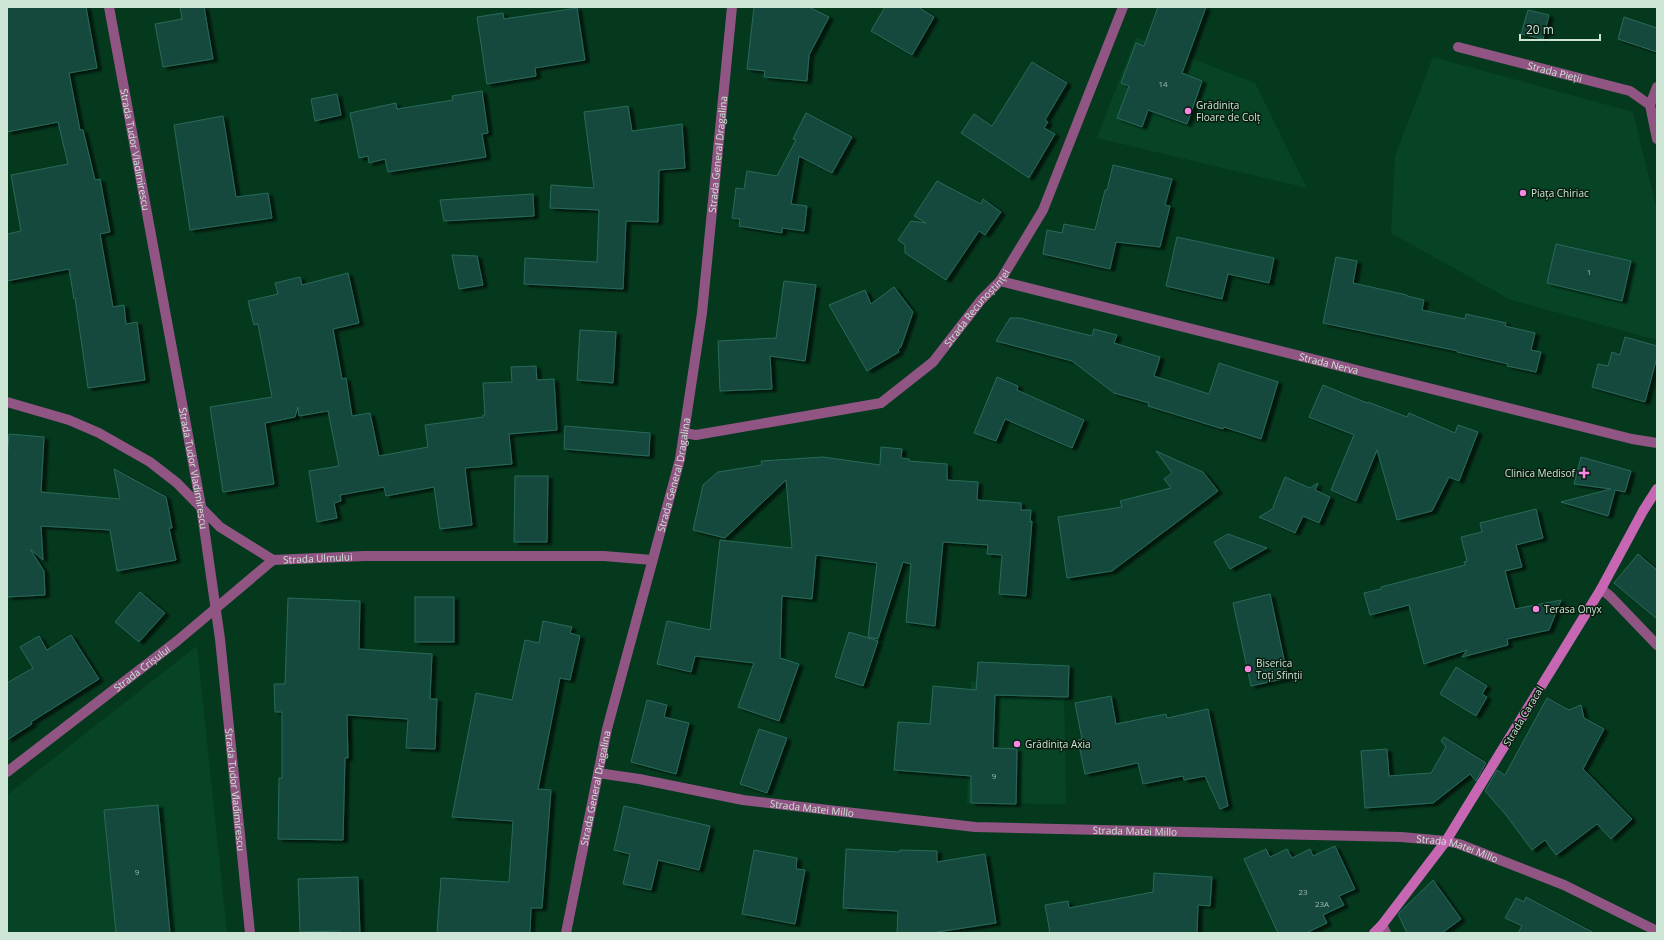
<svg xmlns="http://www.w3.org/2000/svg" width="1664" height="940" font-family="'Open Sans',sans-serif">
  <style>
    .built { fill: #064425 }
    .building { fill: #17493d; stroke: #286a5a; filter: url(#shadow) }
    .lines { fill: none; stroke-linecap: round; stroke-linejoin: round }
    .minor { stroke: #915584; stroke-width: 10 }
    .tertiary { stroke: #915584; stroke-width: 10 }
    .secondary { stroke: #c767b4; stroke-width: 10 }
    .poi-dot { fill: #fb87e5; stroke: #081c10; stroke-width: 1.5 }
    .labels { text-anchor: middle; stroke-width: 3; stroke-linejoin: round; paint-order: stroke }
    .number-label { font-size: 8px; fill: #9fbeae }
    .street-label { font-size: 10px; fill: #cce5d4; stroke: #081c10 }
    .poi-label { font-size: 10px; fill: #cce5d4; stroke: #081c10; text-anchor: start }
  </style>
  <defs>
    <filter id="shadow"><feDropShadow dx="4.5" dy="2.5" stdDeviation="1" flood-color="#0009"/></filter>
  </defs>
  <rect width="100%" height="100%" fill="#05391e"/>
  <g class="built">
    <path d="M1136,37l119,46 52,105 -210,-50z"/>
    <path d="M1433,57l200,55 24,99v129l-146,-40 -120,-67 4,-77z"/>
    <path d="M197,646l30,287h-220v-138z"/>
    <path d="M971,681l93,4 2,119 -99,-1z"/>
  </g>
  <g class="building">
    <path d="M7,7h79l11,61 -28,5 11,57h3l12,50 5,-1 10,53 -10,2 13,73 11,-2 2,19 11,-2 8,58 -57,8 -13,-90 -1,1 -5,-30 -62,12v-47l14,-3 -10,-56 57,-11 -10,-42 -51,10z"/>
    <path d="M180,7h24l9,52 -50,8 -8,-43 27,-5z"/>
    <path d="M754,7h55l20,10 -20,38 -2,26 -43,-4 1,-6 -18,-2z"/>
    <path d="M885,7h33l16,10 -22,38 -41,-24z"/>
    <path d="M1158,7h48l-24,66 20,8 -15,43 -39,-14 -6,17 -25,-9 12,-32 -8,-3 15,-40 8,3z"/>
    <path d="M577,8l8,52 -50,8 1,8 -49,8 -10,-67 26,-4 1,6z"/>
    <path d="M1528,10l21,5 -6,24 -22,-5z"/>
    <path d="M1624,17l33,11v24l-39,-13z"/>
    <path d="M1032,62l35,21 -22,37 3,2 -4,6 11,6 -26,44 -68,-45 13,-19 18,12z"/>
    <path d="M482,91l6,42 -6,1 4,23 -98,15 -3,-13 -16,4 -1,-7 -9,2 -9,-45 46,-10 1,6 56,-9 -1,-4z"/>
    <path d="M337,94l4,21 -26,6 -4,-22z"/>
    <path d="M628,106l4,25 50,-7 3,44 -26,2 -1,52 -32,-1 -3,68 -99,-5 1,-26 72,4 2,-52 -49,-2 1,-23 43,3 -10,-76z"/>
    <path d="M806,113l46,24 -20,36 -33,-17 -8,48 16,2 -3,25 -22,-3v5l-43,-7 1,-7 -8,-1 4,-30 8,1 3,-18 30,5 19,-36 -3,-1z"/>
    <path d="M223,116l13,81 32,-4 4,25 -82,12 -16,-105z"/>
    <path d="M1113,165l59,14 -7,26 5,1 -10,41 -44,-5 -6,27 -67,-15 4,-24 15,3 2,-9 31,6 10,-40h2z"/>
    <path d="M937,181l44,23 2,-5 18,13 -16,23 -6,-4 -33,49 -41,-27v-8l-7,-5 13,-19 15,2 -12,-7z"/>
    <path d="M533,194l1,22 -90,5 -4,-21z"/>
    <path d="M1177,237l97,21 -5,25 -41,-9 -6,25 -56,-13z"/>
    <path d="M1556,244l75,17 -9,40 -75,-18z"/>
    <path d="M452,255l25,1 6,29 -24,4z"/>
    <path d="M1336,257l21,4 -4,22 54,12v1l17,4 -2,10 43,9 1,-5 40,9 -1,3 30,7 -4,17 10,2 -5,20 -29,-6 1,-2 -51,-12 1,-1 -135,-28z"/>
    <path d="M348,273l11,50 -26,6 9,50 4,-1 6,38 18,-3 9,43 49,-9 -3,-22 58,-8v-2h2l-2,-32 29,-1 -1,-15 25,-1 1,14 17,-1 3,51 -48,4 3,30 -47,4 7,57 -32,4 -6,-42 -48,9 -2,-9 -44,8 1,6 -7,2 3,15 -20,4 -8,-51 30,-5 -11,-55 -29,5 -1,-9 -3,10 -30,6 9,61 -51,8 -13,-85 62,-10 -14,-73 -4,1 -6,-24 30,-7 -3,-11 25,-6 2,8z"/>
    <path d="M784,281l32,4 -11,76 -35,-5 2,33 -52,2 -2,-50 58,-3z"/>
    <path d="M894,287l19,25 -12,35 -3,3 1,2 -32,19 -38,-66 36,-15 6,14z"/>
    <path d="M1010,318h10l72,18 2,-7 23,6 -3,8 46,14 -6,19 55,18 10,-31 59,19 -17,57 -37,-12 -1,2 -75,-23 1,-3 -35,-10 -42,-32 -76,-20z"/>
    <path d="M580,330l36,2 -3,51 -36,-3z"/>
    <path d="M1625,337l32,9v11l-12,45 -53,-15 6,-23 10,2 4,-14 8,3z"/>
    <path d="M997,377l21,9 -1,4 67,30 -12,28 -67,-29 -9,22 -22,-8z"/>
    <path d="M1323,385l44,18 1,-1 39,15 2,-4 46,20 3,-8 20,7 -19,49 -10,-4 -17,34 -35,9 -20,-70 -21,51 -25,-11 23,-55 -45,-18z"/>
    <path d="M565,426l85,7 -1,23 -85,-7z"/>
    <path d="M9,434l35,3 -3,55 79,7 -6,-30 52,28 6,31h-3l7,32 -59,11 -7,-41 -69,-4 2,34 -13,-11 14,22 1,24 -38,2v-139z"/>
    <path d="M881,447l21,2 -1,9 8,1v2l38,3v16l31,2 -1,18 44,3v7h10l-1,12 2,-1 -6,75 -27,-2 3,-39 -15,-1 1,-9 -45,-3 -8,84 -29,-4 5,-58 -8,-2 -25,77 -10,-2 9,-74 -61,-8 -4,44 -30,-3 -2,62 19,6 -20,57 -41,-14 16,-44 -59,-7 -4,16 -34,-8 10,-43 43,9 10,-90 72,8 -6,-68 -61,58 -32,-8 10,-45 15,-13 44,-7 -1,-4 62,-4 57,8z"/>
    <path d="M1156,451l47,21 15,19 -106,80 -45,7 -9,-61 64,-10 -2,-6 51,-13 -7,-9 8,-6z"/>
    <path d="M1581,457l50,14 -6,21 -10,-2 -7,26 -47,-14 50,-13 -37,-5z"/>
    <path d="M515,476h33l-1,66h-33z"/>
    <path d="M1285,477l25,11 8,-5 -3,7 15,7 -11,26 -16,-7 -8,17 -36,-16 15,-9 -1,-1z"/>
    <path d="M1536,509l7,29 -27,7 6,22 -17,4 10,38 46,-9 -12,30 -42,9 1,6 -46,12 5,-7 -43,14 -15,-59 -39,10 -6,-22 17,-4v-2l84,-22 -1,-3 3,-1 -6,-24 21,-5 -2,-9z"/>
    <path d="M1228,534l39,14 -37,21 -16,-27z"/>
    <path d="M1638,554l19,16v49l-43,-36z"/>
    <path d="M140,592l25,21 -26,29 -24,-20z"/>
    <path d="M1270,594l18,84 -37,8 -18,-83z"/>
    <rect x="415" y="597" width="39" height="45"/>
    <path d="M288,598l72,3 -1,48 73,5 -2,45h7l-2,50 -29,-1 2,-29 -61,-4 1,43h-3l-2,82 -65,-1 1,-61h3v-66h-7l-1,-28h11z"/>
    <path d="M543,621l29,6 -2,6 10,3 -10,44 -10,-2 -22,111 13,1 -9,118h-11l-1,25h-93l4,-55 68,4 4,-61 -61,-4 24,-124 36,7 13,-60 14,3z"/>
    <path d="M849,632l29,9 -15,45 -28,-9z"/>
    <path d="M71,635l28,44 -68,43 1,2 -25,16v-57l26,-15 -13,-21 19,-11 8,14z"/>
    <path d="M978,662l91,4 -1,31 -73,-2 -2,53 24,1 -1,55 -45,-1v-27l-77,-6 4,-48 32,2 3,-38 43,4z"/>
    <path d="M1456,667l31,19 -5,8 5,3 -11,19 -36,-22z"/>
    <path d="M1111,696l5,28 50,-10 1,4 41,-9 20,97 -8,3 -15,-33 -21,4 -1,-4 -40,8 -5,-21 -53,11 -7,-34 4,-1 -7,-36z"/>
    <path d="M1547,698l22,12 12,-5 3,13 20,11 -21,40 49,50 -21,20 -14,-15 -41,31 -11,-15 -13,10 -26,-35 -21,-24 12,-21 8,5z"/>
    <path d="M647,700l20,5 -3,12 25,6 -13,51 -45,-12z"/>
    <path d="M759,729l28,9 -20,55 -27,-9z"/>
    <path d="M1444,737l42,26 -10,18 -6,-7 -37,29 -68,5 -4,-57 26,-2 2,27 42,-3 15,-26 -5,-6z"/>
    <path d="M158,805l12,128h-54l-12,-123z"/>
    <path d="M624,806l86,20 -11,44 -41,-10 -7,30 -28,-6 7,-30 -16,-4z"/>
    <path d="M1335,846l20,43 -16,7 5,9 -21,10 4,8 -21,10h-28l-34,-74 22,-10 4,8 17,-8 5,9 18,-9 3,7z"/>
    <path d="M846,849l54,3v-2l37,1v11l48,-8 11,69 -65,10h-34l1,-22 -55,-3z"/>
    <path d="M754,850l43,8 -1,11 9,1 -10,54 -53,-10z"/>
    <path d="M1154,873l58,4 -2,29 -12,-1 -1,28h-147l-5,-28 23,-4 1,7 84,-16z"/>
    <path d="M358,877l2,56h-20v-2l-40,1 -2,-53z"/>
    <path d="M1433,880l28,39 -19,14h-35l-9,-19z"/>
    <path d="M1526,897l68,36h-76l4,-7 -17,-8 11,-20 8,4z"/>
  </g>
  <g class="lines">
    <g class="minor">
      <path id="s1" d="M109,7l92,499 19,133 30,294"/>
      <path id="s2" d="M1458,47l172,44 20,14 7,34"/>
      <path d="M1650,105l7,-18"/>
      <path id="s3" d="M1000,281l632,158 25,4"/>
      <path id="s4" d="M7,402l62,18 30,13 51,29 27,21 43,44 53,33 91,-4h240l48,4"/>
      <path id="s5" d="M684,433l12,2 185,-32 52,-41 48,-62 19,-19 43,-71 80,-203"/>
      <path d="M1601,589l9,7 47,49"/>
      <path id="s6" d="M7,772l170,-131 96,-81"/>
      <path id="s7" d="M598,773l41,6 104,21 232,27 426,10 45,4 13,3 105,41 93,46"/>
      <path d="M1382,925l4,8"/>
    </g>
    <path class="tertiary" id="s8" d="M566,933l41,-204 73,-270 22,-146 30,-306"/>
    <path class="secondary" d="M1374,933l8,-8 64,-84 155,-252 42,-78 14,-22"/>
  </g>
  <g class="poi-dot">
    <circle cx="1188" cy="111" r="4"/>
    <circle cx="1523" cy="193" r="4"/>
    <path d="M1582 467h4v4h4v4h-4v4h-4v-4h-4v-4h4z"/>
    <circle cx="1536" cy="609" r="4"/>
    <circle cx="1248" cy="669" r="4"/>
    <circle cx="1017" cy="744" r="4"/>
  </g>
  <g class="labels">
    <g class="number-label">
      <text x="1163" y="87">14</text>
      <text x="1589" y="275">1</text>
      <text x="994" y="779">9</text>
      <text x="137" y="875">9</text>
      <text x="1303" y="895">23</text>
      <text x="1322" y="907">23A</text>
    </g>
    <g class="street-label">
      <text dy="4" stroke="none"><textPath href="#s2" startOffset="100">Strada Pieții</textPath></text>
      <text dy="4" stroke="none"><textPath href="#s1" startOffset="145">Strada Tudor Vladimirescu</textPath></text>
      <text dy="4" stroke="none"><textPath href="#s8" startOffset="795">Strada General Dragalina</textPath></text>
      <text dy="4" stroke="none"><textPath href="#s5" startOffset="336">Strada Recunoștinței</textPath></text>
      <text dy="4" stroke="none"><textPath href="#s3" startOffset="339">Strada Nerva</textPath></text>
      <text dy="4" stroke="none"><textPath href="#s1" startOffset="469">Strada Tudor Vladimirescu</textPath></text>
      <text dy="4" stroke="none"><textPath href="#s8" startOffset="471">Strada General Dragalina</textPath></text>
      <text dy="4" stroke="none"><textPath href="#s4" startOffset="359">Strada Ulmului</textPath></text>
      <text dy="4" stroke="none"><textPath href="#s6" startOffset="170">Strada Crișului</textPath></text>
      <text transform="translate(1523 716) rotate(-59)" y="4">Strada Caracal</text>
      <text dy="4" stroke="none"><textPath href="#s8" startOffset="148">Strada General Dragalina</textPath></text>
      <text dy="4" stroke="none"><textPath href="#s1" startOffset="793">Strada Tudor Vladimirescu</textPath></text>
      <text dy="4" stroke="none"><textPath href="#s7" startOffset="217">Strada Matei Millo</textPath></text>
      <text dy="4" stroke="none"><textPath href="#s7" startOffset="541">Strada Matei Millo</textPath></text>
      <text dy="4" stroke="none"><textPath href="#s7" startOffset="865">Strada Matei Millo</textPath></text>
    </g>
    <g class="poi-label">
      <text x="1196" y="109">Grădinița<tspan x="1196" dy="12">Floare de Colț</tspan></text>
      <text x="1531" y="197">Piața Chiriac</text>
      <text x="1575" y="477" text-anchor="end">Clinica Medisof</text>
      <text x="1544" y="613">Terasa Onyx</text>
      <text x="1256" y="667">Biserica<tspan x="1256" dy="12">Toți Sfinții</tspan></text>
      <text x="1025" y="748">Grădinița Axia</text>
    </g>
  </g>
  <rect width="1664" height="940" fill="none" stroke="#cce5d4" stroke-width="16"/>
  <path d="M1520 34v6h80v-6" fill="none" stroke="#cce5d4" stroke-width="2"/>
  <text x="1526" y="34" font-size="12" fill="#cce5d4" stroke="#081c10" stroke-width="3" paint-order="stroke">20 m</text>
</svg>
